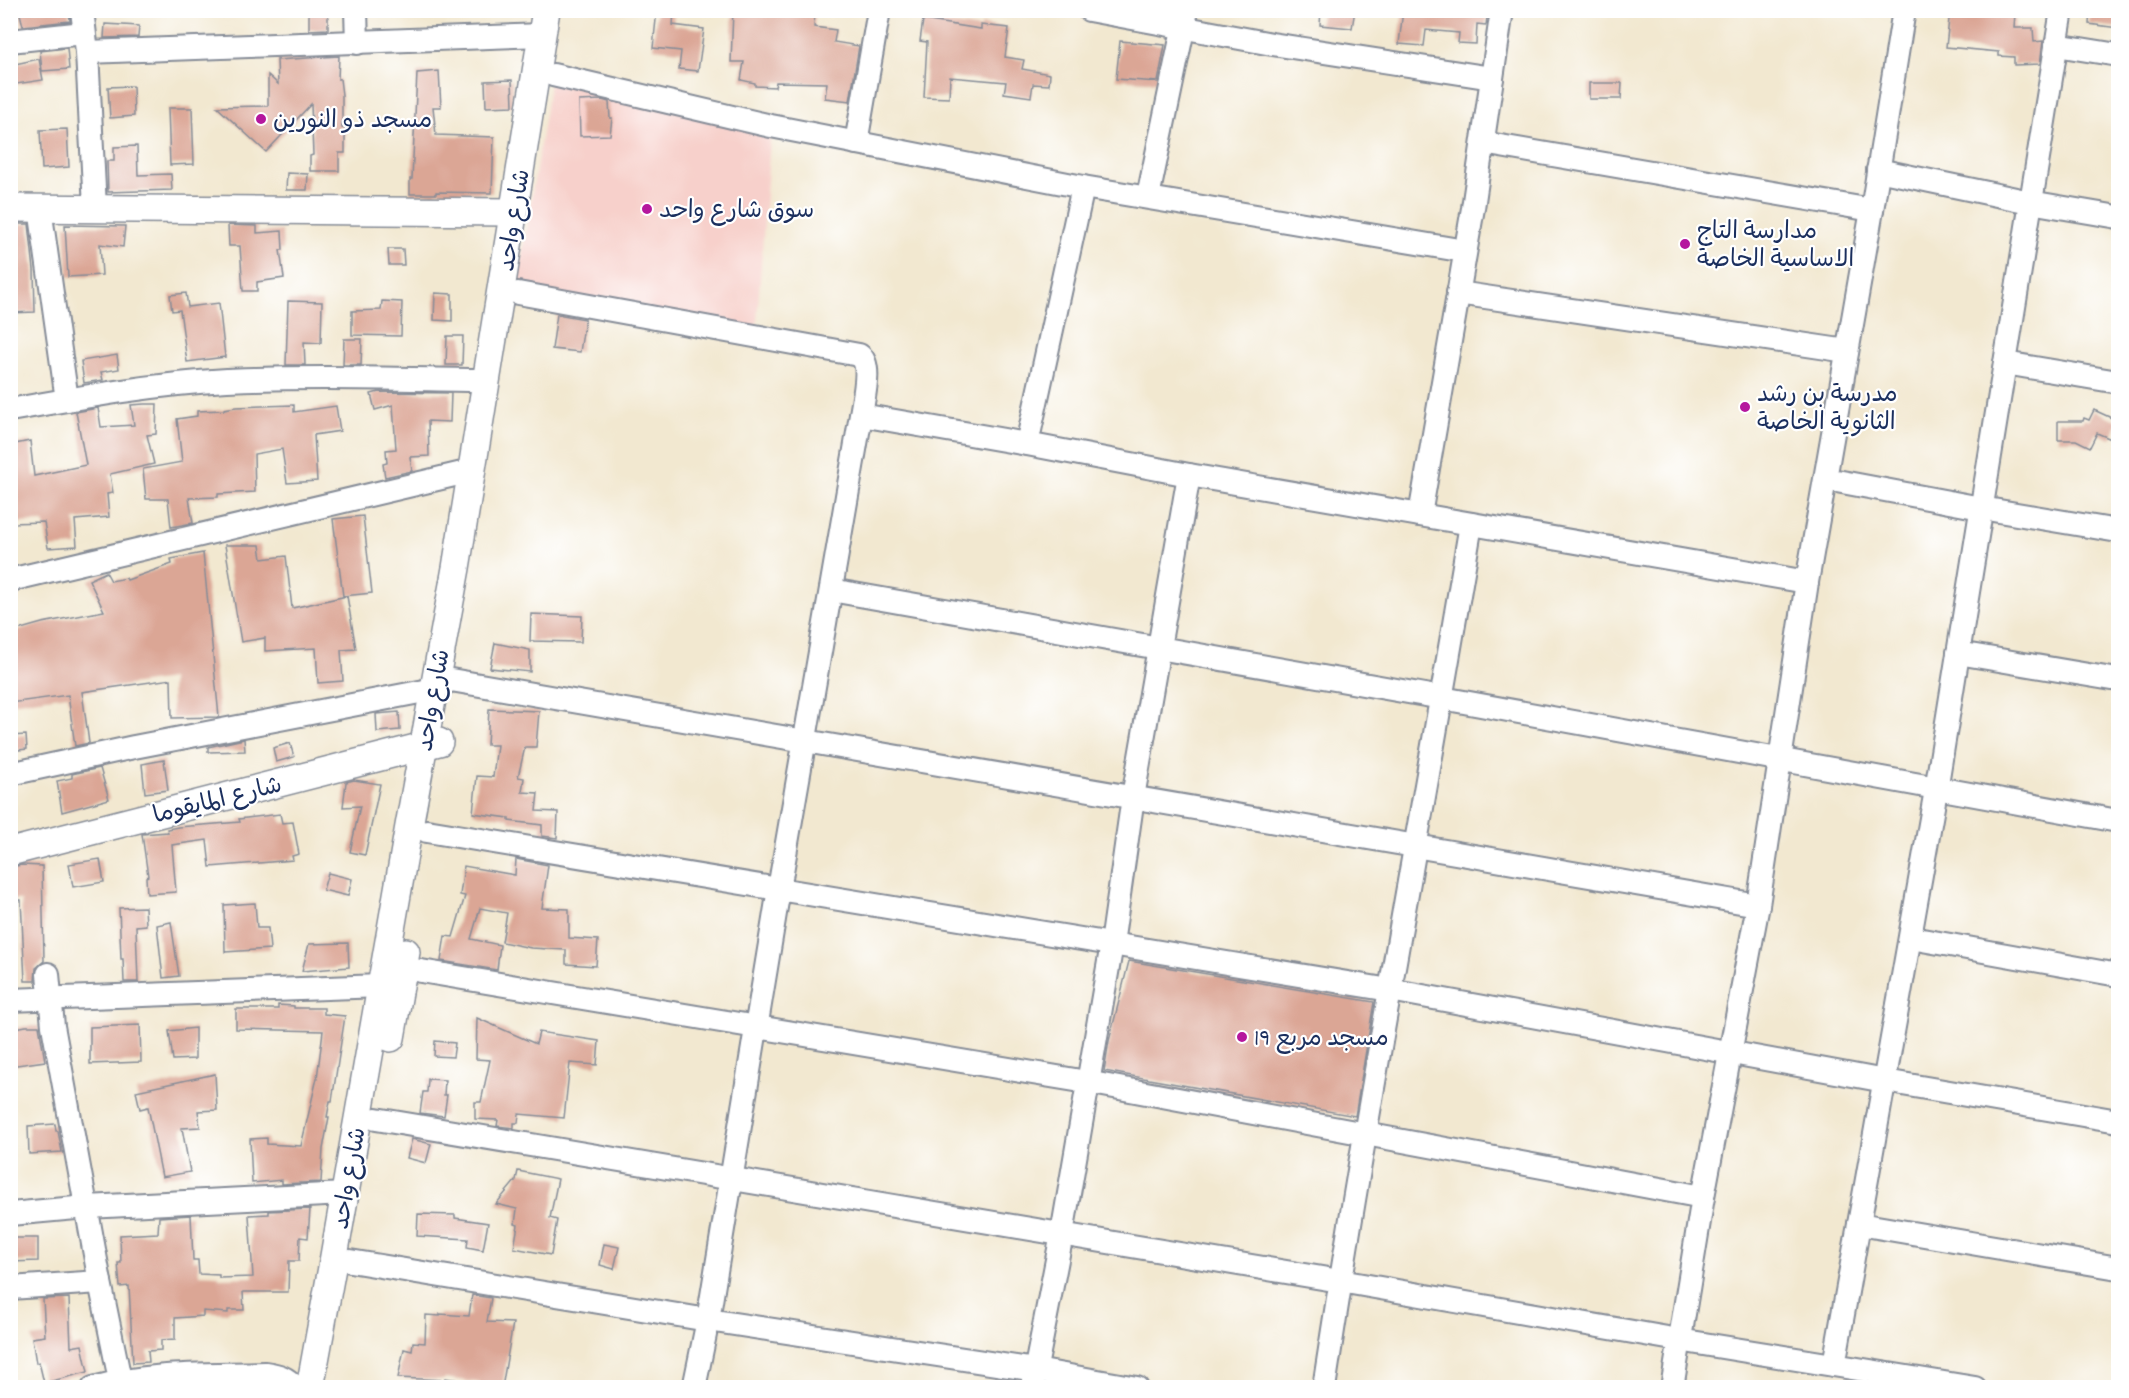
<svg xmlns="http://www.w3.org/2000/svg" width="2129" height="1398" font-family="Dekko,'Playpen Sans Arabic',sans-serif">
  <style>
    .built { fill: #f7d0cb }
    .building { fill: #dba695 }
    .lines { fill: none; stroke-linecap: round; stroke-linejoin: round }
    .minor-casing { stroke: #868c97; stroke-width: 26 }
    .tertiary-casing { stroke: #868c97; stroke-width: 30 }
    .minor { stroke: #fff; stroke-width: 22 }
    .tertiary { stroke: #fff; stroke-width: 27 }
    .poi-dot { fill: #b5179e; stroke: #fff; stroke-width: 2 }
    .labels { text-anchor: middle; stroke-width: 4.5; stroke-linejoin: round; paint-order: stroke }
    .poi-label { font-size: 24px; fill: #1b2f5e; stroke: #fff; text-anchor: start }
    .street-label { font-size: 24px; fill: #1b2f5e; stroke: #fff }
  </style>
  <rect width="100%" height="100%" fill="#fff"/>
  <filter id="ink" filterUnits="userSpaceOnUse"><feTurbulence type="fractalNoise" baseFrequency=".0167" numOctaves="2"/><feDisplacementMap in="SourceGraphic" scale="12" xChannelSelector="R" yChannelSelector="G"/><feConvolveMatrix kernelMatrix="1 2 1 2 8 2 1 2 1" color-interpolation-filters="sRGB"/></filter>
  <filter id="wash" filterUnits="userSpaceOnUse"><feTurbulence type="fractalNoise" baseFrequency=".008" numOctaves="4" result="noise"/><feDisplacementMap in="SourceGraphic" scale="24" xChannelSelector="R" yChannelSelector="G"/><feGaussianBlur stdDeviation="1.35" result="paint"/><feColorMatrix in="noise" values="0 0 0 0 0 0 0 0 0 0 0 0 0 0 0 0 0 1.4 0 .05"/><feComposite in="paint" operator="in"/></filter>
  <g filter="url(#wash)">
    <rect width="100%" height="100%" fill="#f2e8d0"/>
    <path class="built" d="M551,77l220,49 -15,209 -240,-42z"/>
    <g id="blocks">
      <g class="building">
        <path d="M19,10h50l1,11 -47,5z"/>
        <path d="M309,10h19v19l-19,1z"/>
        <path d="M657,10h17l-1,15 31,4 -6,42 -19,-2 2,-18 -28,-3z"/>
        <path d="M733,10h82l-1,17 22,3 -2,12 25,4 -9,55 -25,-3 2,-15 -51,-1 -1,5 -20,-1v-3l-14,-3 3,-18h-13z"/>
        <path d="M1321,10h34l-3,18 -32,-3z"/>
        <path d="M1403,10h85l-2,15 -9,-1 -1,20 -18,-1 1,-10 -33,-3 -2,16 -25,-2z"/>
        <path d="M1950,10h36l29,3 -1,15h19l1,14 9,-1 -3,23 -26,1v-8l-15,-1v-4l-53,-5z"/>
        <path d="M2090,10h28v18l-29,-4z"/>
        <path d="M923,20l58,9v-4l28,3 -4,29 19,3 -2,9 28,5 -1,11 -16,-1 -2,13 -27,-4 2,-11 -56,-5 -1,21 -25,-1 3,-55 -7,-1z"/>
        <path d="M105,24l34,2 -1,11 -34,1z"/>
        <path d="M1120,41l45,4 -7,37 -42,-3z"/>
        <path d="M67,48l2,21 -27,2 -2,-20z"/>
        <path d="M339,56l-1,23h2l2,16v33h3v25h-6v18h-29v-15l3,-1 -2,-51 -45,48 -49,-45 51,-1v-31l10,9 -1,-24z"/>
        <path d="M39,59l4,21 -33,5v-20z"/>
        <path d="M439,71l2,36h-8l3,28 58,2 -2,56 -56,-1v2h-26v-15h2l5,-106z"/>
        <path d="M512,80l1,26 -27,1 -1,-26z"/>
        <path d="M1589,83h33l-1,16h-32z"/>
        <path d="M133,86l1,30 -24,2 -2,-31z"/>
        <path d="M602,100l7,2 1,16h2l-2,17 -30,1 -1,-35z"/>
        <path d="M168,108h24l2,56 -24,1z"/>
        <path d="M67,129l2,38 -27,2 -2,-39z"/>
        <path d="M137,146l1,29 33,-1 1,16 -64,2 -1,-31h7v-14z"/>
        <path d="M287,173l21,1 -1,16h-21z"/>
        <path d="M10,224h19l5,46 1,42 -25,1z"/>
        <path d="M65,225l60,1 -2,21 -23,-3 2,31 -34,2z"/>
        <path d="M228,225l29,1v7l25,-2 1,19h-3l4,28 -27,4v9h-14l-3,-45h-11z"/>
        <path d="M388,249h15l1,16h-15z"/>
        <path d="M186,293l2,14 31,-4 6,54 -38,5 -7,-52 -8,1 -2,-16z"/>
        <path d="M435,293l17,1v27l-18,-1z"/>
        <path d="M288,301l34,1 -1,41 -17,-1 1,23h-19z"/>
        <path d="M382,301l20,1 -1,34 -49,-1v-24l29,-1z"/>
        <path d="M557,314l28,5 -5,33 -28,-3z"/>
        <path d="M447,336h16l-1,29h-16z"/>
        <path d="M344,339h18l-1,26h-18z"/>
        <path d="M117,355l2,14 -18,3 2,8 -19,3 -3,-22z"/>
        <path d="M379,392l72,1 -1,29 -22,-1 1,35 -19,1 2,14 -27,6 -2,-13 4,-1 -1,-13 10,-1 -3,-44 -18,5 -4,-16z"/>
        <path d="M144,404h13l-1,30 -9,1 7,29 -44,10 3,19 -6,1 2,23 -34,3 2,26 -29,2 -4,-26 -34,1v-56h3l-3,-22 20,-4 4,35 52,-11 -10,-53 22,-4 3,19 33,-2 -3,-20z"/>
        <path d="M294,405v7l42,-6 4,25 -26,4 3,46 -30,2 -5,-34 -28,5 1,38 -37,2v3l-29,1 4,25 -22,4 -3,-28h-22l-3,-30 39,-7 -5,-43 20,-3v-5l27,-1v-1l12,-2z"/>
        <path d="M2094,410l24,11 -7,18 -14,-6 -7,14 -14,-7h-18v-19h25l1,-3 5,2z"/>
        <path d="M363,516l9,77 -29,3 -10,-77z"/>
        <path d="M225,545h35l2,14 24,-3 6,52 55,-12 9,53 -15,1 2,31 -25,2 -2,-35 -51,3v-13l-24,4z"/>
        <path d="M203,553l16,164 -47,1 -1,-39 -89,13 7,51 -14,3 -7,-51 -58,8v-71l32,-9 62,-12 -15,-31 17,-8 5,9 15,-3 1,2 45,-16 -1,-5z"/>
        <path d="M531,614l51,2 -1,26 -51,-1z"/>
        <path d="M495,643l35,7v22l-40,-4z"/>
        <path d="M489,709l50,2 -3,36h-11l-7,30 6,1 -2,14 16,1 -2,18 22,1 -1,26 -15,-2v-11l-33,-4v-3l-36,-5 4,-37 16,1 4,-32h-10z"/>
        <path d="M399,712l1,18 -23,2 -1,-18z"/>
        <path d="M26,735l1,14 -17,2v-15z"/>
        <path d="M244,739l1,12 -37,1v-5z"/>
        <path d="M290,743l4,14 -18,5 -3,-14z"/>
        <path d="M164,760l4,30 -23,3 -3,-29z"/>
        <path d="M100,768l9,31 -47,13 -5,-31 15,-3v-4z"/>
        <path d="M354,780l26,4 -15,71 -15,-3 10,-46 -17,1 3,-25z"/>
        <path d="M280,814l2,9 11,-1 6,32 -7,2 1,4 -83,7 -3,-27 -35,5 4,47 -29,2 -1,-17 2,-1 -6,-42 26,-2 -1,-3 11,-2 62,-5 -1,-3z"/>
        <path d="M100,859l4,23 -31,5 -4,-23z"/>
        <path d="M516,859l32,6 -6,43 27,1v29l29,2 -2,26 -30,-2v-14l-35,-2 -29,-6 5,-29 -27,-5 -9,31 29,6 -3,25 -56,-9 4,-25 8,1 12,-41 -5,-1 4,-29 51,9z"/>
        <path d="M22,865l20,1 2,95 -8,7 -1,13h-10l-4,-81h-11v-33z"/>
        <path d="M328,873l24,6 -4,17 -25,-6z"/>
        <path d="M255,903l2,25h11l2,21 -45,3 -1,-47z"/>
        <path d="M145,907l1,18 -10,1 2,56h-14l-1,-23h-2l-2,-51z"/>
        <path d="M171,922l8,54 -16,2 -6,-53z"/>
        <path d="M348,943l1,24 -47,4 7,-27z"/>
        <path d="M1129,961l245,41 -19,114 -251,-45 5,-30z"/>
        <path d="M278,1005l16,1v2h30v6l21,2 -13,85h-2l-3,16h2l-6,32 -2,33 -39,2v-4l-30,3 -2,-44 17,-1v6l34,2 16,-68 6,-47 -87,-2v-20h42z"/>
        <path d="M477,1018l59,26 3,-12 60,9 -2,24 -27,-2 -6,55 -45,-4 -1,9h-4v5l-17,-2 1,-6 -23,-1v-17h6l9,-42 -14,-1z"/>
        <path d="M140,1025l1,37 -51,2v-37z"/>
        <path d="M26,1026h13l6,35 -35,5v-37z"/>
        <path d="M195,1028v31l-22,1 -4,-29z"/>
        <path d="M435,1041l20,2 -2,14 -19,-1z"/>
        <path d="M215,1074l2,36 -19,1 2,16 -18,1 8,44 -28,5 -14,-70 -8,2 -4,-18z"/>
        <path d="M428,1079l17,1 -1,15h3l-3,21 -24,-3 3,-21h4z"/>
        <path d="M55,1124l1,7h2l4,21 -33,2 -1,-28z"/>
        <path d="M412,1139l19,5 -5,19 -19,-5z"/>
        <path d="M518,1171l40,8 -8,39 7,2 -6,35 -37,-7 4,-23 -3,-1 2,-15 -21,-5 20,-24z"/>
        <path d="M310,1209l-2,29 -8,-1 -1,24h-10l-1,31h-45l1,18h-16v3l-25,-2v5l-28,2v21l-14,1v10l-13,1 1,11 -16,1 -4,-77 -9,1 -2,-24h3l-1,-28 38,-2 1,-16 32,-2 2,45h5l1,14 20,1v3l34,-1 -4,-62 20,-1v-3z"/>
        <path d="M418,1214l37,1v3l33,5 -5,27 -16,-3 1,-8 -51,-3z"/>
        <path d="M10,1238h28v23l-28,1z"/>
        <path d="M604,1244l15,3 -5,22 -14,-4z"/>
        <path d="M472,1295l19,3 -4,24 26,1 -11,65h-23l1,-5 -35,-5 -1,2 -46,-2 6,-29 8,2 1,-9 12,1 1,-28 14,1v-2l29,2z"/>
        <path d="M69,1298l2,49 11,-2 6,27 -44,11 -5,-21 -3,1 -4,-25 13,-2 -2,-37z"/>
      </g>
    </g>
  </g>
  <g filter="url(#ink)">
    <use href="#blocks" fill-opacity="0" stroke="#868c97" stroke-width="1.5"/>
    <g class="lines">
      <defs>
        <g id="minor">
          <path d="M82,10l5,42 8,156"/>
          <path d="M356,10l1,33"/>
          <path d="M1089,10l183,34 220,34"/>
          <path d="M10,41l74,-8"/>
          <path d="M2056,45l62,10"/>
          <path d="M87,52l455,-17"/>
          <path d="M553,75l218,51 312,61 382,64"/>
          <path d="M856,143l23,-133"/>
          <path d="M1483,143l389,67"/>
          <path d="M1878,170l152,32 88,15"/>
          <path d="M1148,197l39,-187"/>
          <path d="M40,208l27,192"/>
          <path d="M518,293l341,62c14,9 4,44 2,60l-82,474 -71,431 -14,68"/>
          <path d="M1458,293l389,58"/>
          <path d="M2005,363l113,19"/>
          <path d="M10,410c72,-13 144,-26 217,-30 86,-4 173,-1 259,0"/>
          <path d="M861,415l166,29 162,31 618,107"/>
          <path d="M1027,444l56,-257"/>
          <path d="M1826,479l155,29 137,23"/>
          <path d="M1420,515l53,-307 29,-198"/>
          <path d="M10,580l461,-109"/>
          <path d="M831,590l611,108 676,123"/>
          <path d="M1958,653l160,27"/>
          <path d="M10,774l124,-27 301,-58 16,-9 1307,225"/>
          <path d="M427,831l963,159 495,91 233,40"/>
          <path d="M1911,938l207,37"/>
          <path d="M403,968l684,114 616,115"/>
          <path d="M48,974l5,52 47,256 20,98"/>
          <path d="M10,1000l371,-14"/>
          <path d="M376,1119l964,162 339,59 296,48"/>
          <path d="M10,1214l77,-7 258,-13"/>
          <path d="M1859,1224l259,44"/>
          <path d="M350,1261l358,59 328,50 101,18"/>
          <path d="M10,1288l90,-6"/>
          <path d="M1834,1365l102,-575 126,-780"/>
          <path d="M93,1388c56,-16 114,-13 172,-15 14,2 21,4 31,15"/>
          <path d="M1032,1388l30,-154 50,-290 21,-147 56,-322"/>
          <path d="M1324,1388c44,-289 99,-576 147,-864"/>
          <path d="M1672,1388l31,-191 55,-292 49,-323 65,-372 32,-200"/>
        </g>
        <g id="tertiary">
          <path d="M10,208l503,4"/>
          <path d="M10,852l429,-110"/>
          <path d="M391,1038l15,-86"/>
          <path d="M310,1388l23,-126 76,-436 47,-258 90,-558"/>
        </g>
      </defs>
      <use href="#minor" class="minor-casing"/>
      <use href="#tertiary" class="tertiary-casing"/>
      <use href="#minor" class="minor"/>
      <use href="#tertiary" class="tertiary"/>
    </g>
  </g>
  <g class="poi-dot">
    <circle cx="261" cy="119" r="6"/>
    <circle cx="647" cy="209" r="6"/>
    <circle cx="1685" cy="244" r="6"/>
    <circle cx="1745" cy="407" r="6"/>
    <circle cx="1242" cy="1037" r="6"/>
  </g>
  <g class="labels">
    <g class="poi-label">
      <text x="273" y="127">مسجد ذو النورين</text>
      <text x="659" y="217">سوق شارع واحد</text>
      <text x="1697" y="238">مدارسة التاج<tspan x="1697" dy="28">الاساسية الخاصة</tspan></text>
      <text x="1757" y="401">مدرسة بن رشد<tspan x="1757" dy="28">الثانوية الخاصة</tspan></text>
      <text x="1254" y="1045">مسجد مربع 19</text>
    </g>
    <g class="street-label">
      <text transform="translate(513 220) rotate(-81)" y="8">شارع واحد</text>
      <text transform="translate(432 700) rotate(-80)" y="8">شارع واحد</text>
      <text transform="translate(217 799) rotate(-14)" y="8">شارع المايقوما</text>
      <text transform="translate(348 1178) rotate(-80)" y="8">شارع واحد</text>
    </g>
  </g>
  <rect width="2129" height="1398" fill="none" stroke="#fff" stroke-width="36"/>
</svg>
